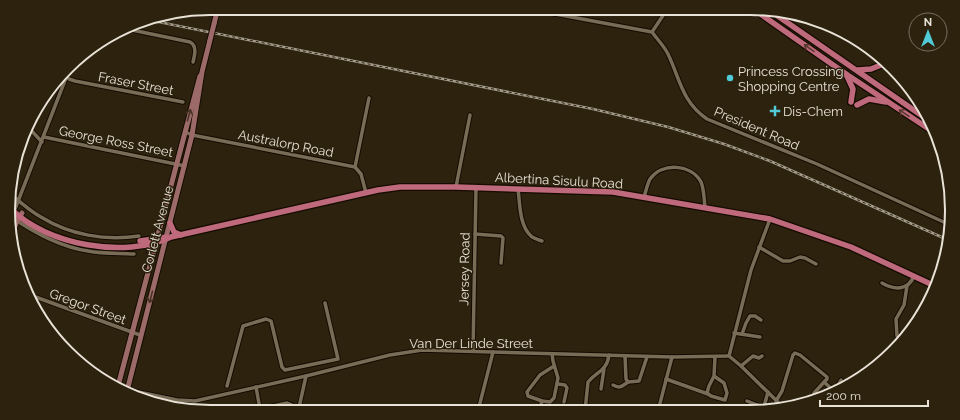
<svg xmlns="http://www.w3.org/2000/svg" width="960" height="420" font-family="Raleway,sans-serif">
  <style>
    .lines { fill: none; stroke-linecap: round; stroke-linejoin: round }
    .street-casing { stroke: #150b00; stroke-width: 5.5 }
    .secondary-casing { stroke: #150b00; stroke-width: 7 }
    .primary-casing { stroke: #150b00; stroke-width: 8 }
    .street { stroke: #796c56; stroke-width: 3.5 }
    .secondary { stroke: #9c6b69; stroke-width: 5 }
    .primary { stroke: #bf6a7c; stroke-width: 5.5 }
    .rail-casing { stroke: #a49c8d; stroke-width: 2.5 }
    .rail { stroke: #2c220e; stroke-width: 1; stroke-dasharray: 3; stroke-linecap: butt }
    .secondary-bridge-casing { stroke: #150b00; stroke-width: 7; stroke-linecap: butt }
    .secondary-bridge { stroke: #9c6b69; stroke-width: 5 }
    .oneway { stroke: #58382f }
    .oneway2 { stroke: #483425 }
    .poi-dot { fill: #52cbd8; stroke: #2c220e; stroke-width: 1.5 }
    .labels { text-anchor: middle; stroke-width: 3; stroke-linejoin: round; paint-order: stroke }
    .poi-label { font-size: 13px; fill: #e9e2d6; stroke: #2c220e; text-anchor: start }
    .street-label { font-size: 13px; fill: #e9e2d6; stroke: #2c220e }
    .rim { fill: none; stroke: #e9e2d6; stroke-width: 2 }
  </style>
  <rect width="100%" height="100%" fill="#2c220e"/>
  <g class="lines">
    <defs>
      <g id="street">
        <path d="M523,8l129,24c5,7 12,14 16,22 12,25 14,48 39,65l110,45 131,60"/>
        <path d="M185,12c8,2 16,5 20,-3"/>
        <path d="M127,29l63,13c7,4 5,12 3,20"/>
        <path d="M652,32l16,-24"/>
        <path d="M64,74l5,5 6,2 108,21"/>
        <path d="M28,127l14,15"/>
        <path d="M185,132l7,3 163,32 6,7 5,19"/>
        <path d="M44,137l141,29"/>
        <path d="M355,167l14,-69"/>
        <path d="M456,187l14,-72"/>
        <path d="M518,189c2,14 1,36 13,47 2,2 8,4 11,5"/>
        <path d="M11,195c10,7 19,16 30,22 29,18 64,24 98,19"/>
        <path d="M644,197c2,-6 3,-12 6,-18 12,-17 41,-15 51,3 3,7 3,17 4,25"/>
        <path d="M15,209l56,-144"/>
        <path d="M10,216c23,16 51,31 78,35 16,3 31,2 46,3"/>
        <path d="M770,219l-19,51 -22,86 12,10 43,42"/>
        <path d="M475,234l26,2 2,2 -2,25"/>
        <path d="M759,247l24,14h7l10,-4 5,1 11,6"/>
        <path d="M882,283c12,7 26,8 32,-7"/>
        <path d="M30,295l110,40"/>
        <path d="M734,333l26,4"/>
        <path d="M742,334l4,-11 4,-7h5l6,4"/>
        <path d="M897,336l-1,-17 8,-14 3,-19"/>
        <path d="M473,351l3,-163"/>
        <path d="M552,354l1,7 5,17 -4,20 -4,4 -8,-1 -14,-5 -1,-4 13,-17 14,-9"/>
        <path d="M625,356l1,23 2,3 11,-1 8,-24"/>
        <path d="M741,366l12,-10 6,2 3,-2"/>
        <path d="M714,376l10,7 3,10 -2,7 -14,-4 -4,-3 2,-7 5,-10 1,-19"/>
        <path d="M666,379l42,15"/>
        <path d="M824,382l10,9"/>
        <path d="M558,384l7,1 2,3 -3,14"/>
        <path d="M613,385c7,4 9,1 15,-3"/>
        <path d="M227,386l16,-60 23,-7 5,2 11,46 3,3 53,-11 -13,-56"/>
        <path d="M256,387l4,22 27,-6 5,2 1,7"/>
        <path d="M124,389l53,11 18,1 111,-25 84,-21 32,-5 250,7 57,-1"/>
        <path d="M601,389l3,-20"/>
        <path d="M834,393l7,-13"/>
        <path d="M747,401l17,7"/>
        <path d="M776,401l6,-10 11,-36 2,-2 5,2 27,22v2l-13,14"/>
        <path d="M693,410h2"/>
        <path d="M763,410l5,-18"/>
        <path d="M478,411l15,-59"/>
        <path d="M539,411l3,-10"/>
        <path d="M585,411l3,-29c9,-11 19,-11 21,-27"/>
        <path d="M658,411l14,-54"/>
        <path d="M677,411l3,-2 6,2"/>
        <path d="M248,412l12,-3"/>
        <path d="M298,412l8,-36"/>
      </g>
      <g id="secondary">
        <path d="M214,24l4,-16"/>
        <path d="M10,238l7,-17 5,-8"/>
        <path d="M118,386l82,-310"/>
        <path d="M127,391l65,-256 10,-63 8,-32"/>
      </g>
      <g id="primary">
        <path d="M752,8l94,66 89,59"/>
        <path d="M772,12l159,110"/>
        <path d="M858,70l13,-1 10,-4"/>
        <path d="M846,74l7,15 -2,13"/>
        <path d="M857,105l12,-6 17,3"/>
        <path d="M11,209c36,36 114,50 160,28l207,-47 22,-3h56l157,5 157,27 81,28 84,39"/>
        <path d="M170,223l4,9 7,3"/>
        <path d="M140,241l27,-4"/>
        <path d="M144,244l5,3 3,10"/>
      </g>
    </defs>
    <use href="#street" class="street-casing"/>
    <use href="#secondary" class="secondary-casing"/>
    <use href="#primary" class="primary-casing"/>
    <use href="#street" class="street"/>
    <use href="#secondary" class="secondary"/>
    <use href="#primary" class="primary"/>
    <defs>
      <path id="rail" d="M144,19l449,90 75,18 56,17 46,17 176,78"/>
    </defs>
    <use href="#rail" class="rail-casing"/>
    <use href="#rail" class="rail"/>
    <defs>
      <path id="secondary-bridge" d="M210,40l4,-16"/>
    </defs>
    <use href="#secondary-bridge" class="secondary-bridge-casing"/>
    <use href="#secondary-bridge" class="secondary-bridge"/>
  </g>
  <defs><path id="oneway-shaft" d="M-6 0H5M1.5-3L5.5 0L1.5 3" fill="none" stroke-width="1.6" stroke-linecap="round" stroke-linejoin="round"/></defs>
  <g class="oneway">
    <use href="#oneway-shaft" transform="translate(809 48) rotate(-145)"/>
    <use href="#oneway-shaft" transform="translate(904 113) rotate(-146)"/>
  </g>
  <g class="oneway2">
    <use href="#oneway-shaft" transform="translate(189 115) rotate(-75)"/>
    <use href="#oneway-shaft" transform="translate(151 297) rotate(104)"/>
  </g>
  <g class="poi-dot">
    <circle cx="730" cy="78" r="4"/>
    <path d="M773 105h4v4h4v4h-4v4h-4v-4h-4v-4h4z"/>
  </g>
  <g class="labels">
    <g class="poi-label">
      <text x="738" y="76">Princess Crossing<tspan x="738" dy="15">Shopping Centre</tspan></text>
      <text x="783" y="116">Dis-Chem</text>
    </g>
    <g class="street-label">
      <text transform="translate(136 83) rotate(11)" y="5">Fraser Street</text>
      <text transform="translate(757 128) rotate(23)" y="5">President Road</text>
      <text transform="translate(116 141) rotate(11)" y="5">George Ross Street</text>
      <text transform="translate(286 143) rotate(11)" y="5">Australorp Road</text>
      <text transform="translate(559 180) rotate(3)" y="5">Albertina Sisulu Road</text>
      <text transform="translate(157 229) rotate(-75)" y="5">Corlett Avenue</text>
      <text transform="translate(464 269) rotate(-89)" y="5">Jersey Road</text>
      <text transform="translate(88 306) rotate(20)" y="5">Gregor Street</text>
      <text x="471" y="348">Van Der Linde Street</text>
    </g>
  </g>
  <path d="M0 0H960V420H0ZM210 15H750A195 195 0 0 1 945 210V210A195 195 0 0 1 750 405H210A195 195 0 0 1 15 210V210A195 195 0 0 1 210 15Z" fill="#2c220e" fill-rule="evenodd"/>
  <path class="rim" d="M210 15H750A195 195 0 0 1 945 210V210A195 195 0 0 1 750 405H210A195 195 0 0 1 15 210V210A195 195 0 0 1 210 15Z"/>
  <g transform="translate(928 32)"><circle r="19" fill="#2c220e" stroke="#786f5e"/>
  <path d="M0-3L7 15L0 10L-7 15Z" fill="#52cbd8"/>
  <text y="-6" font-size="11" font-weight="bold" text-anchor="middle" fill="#e9e2d6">N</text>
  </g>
  <path d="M820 400v6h108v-6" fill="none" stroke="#e9e2d6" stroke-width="2"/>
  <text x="826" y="400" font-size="12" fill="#e9e2d6" stroke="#2c220e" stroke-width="3" paint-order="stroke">200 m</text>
</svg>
